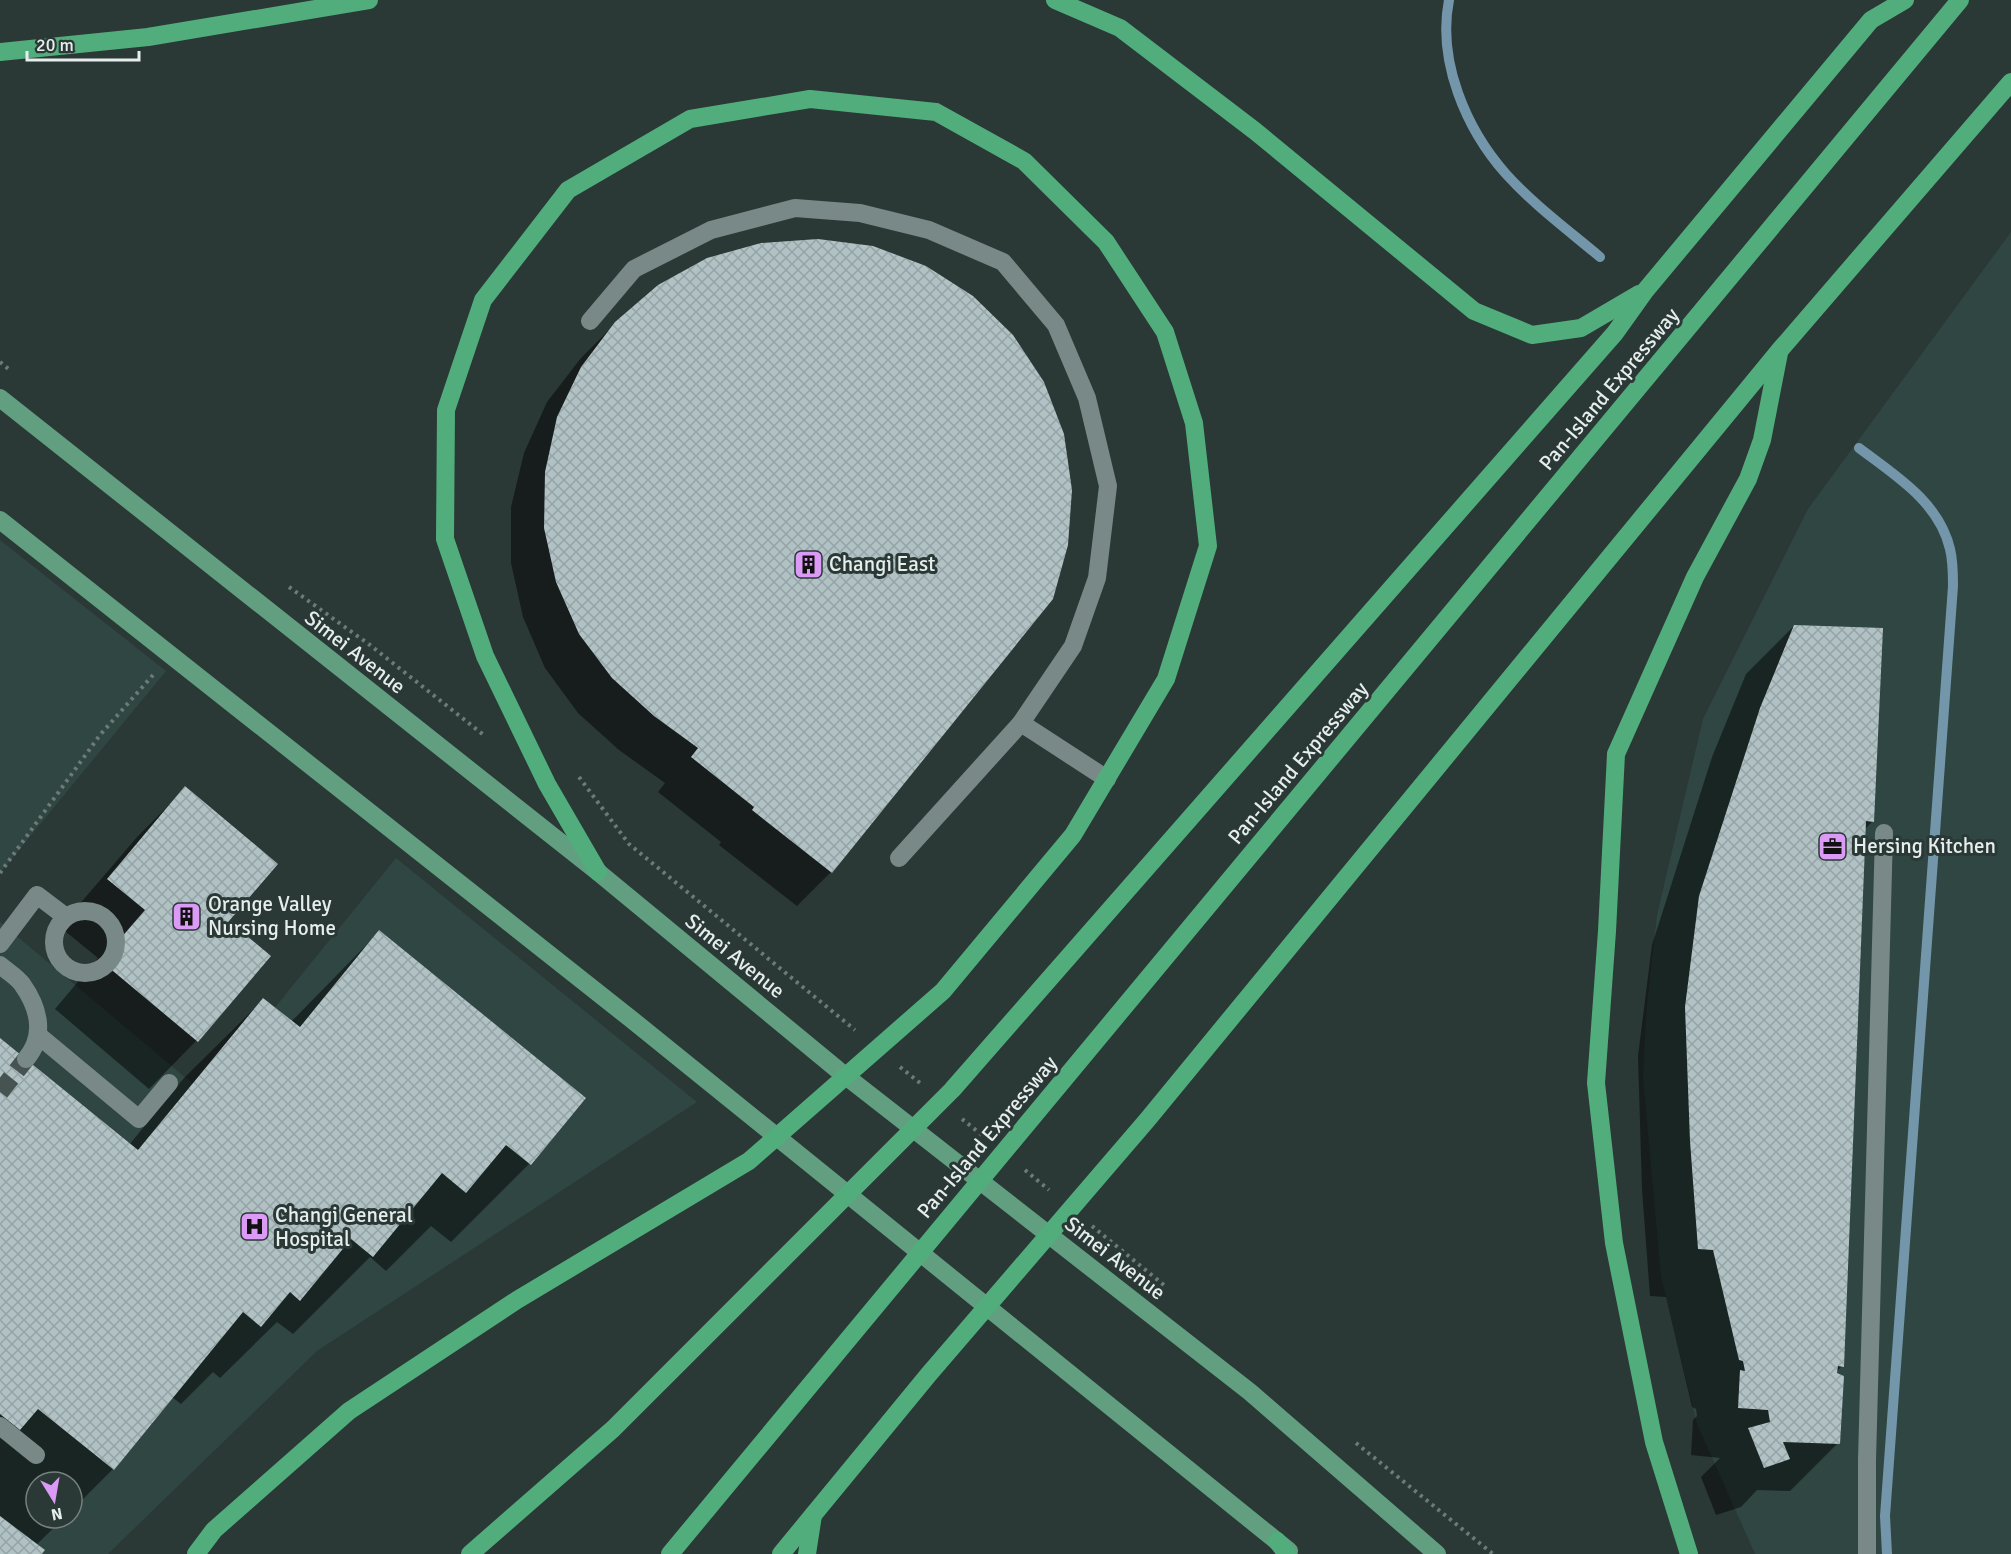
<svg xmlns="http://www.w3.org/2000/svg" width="2011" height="1554" font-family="Signika,sans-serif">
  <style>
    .built { fill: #304643; fill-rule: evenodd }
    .shadow { fill: #0007 }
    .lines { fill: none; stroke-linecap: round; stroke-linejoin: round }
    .stream { stroke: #7396aa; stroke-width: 10 }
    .building { fill: url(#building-cross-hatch) }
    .minor-tunnel { stroke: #465351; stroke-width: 18; stroke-dasharray: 18 9; stroke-linecap: butt }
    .path { stroke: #6e7a78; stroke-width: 4; stroke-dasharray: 3 4.5; stroke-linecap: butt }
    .minor { stroke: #798987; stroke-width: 18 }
    .major { stroke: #619f80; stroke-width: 18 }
    .highway { stroke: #51ad7c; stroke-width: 18 }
    .labels { text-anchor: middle; stroke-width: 6; stroke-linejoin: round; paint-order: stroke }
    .street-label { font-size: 21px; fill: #e6eeed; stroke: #2a3836 }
    .poi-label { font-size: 21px; fill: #e6eeed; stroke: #2a3836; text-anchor: start }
  </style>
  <defs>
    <pattern id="building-cross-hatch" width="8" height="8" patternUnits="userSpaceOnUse" patternTransform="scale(1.5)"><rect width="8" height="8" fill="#b1c2c5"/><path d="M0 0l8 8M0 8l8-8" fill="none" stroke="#96a3a6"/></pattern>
  </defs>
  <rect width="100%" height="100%" fill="#2a3836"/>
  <g class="built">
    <path d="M2011,232v1322h-256l-58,-130 -36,-148 -18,-200 4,-71 10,-90 46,-196 105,-210z"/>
    <path d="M0,540l166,131 -166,202z"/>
    <path d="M396,858l301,244 -380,249 -209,203h-108v-632l205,172zM36,1482h36v36h-36z"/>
  </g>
  <g class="shadow">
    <path d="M616,323l215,549 -34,34 -78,-61 2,-3 -63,-50 7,-9 -46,-33 -41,-37 -33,-45 -22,-51 -12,-54v-56l13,-54 23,-51 34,-44z"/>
    <path d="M1794,626l79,195 -8,8 -23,537 -7,7 3,70 -48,48 -33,-1 -16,17 -25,8 -15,-38 19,-19 -29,-3 2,-35 4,-4 -1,-7 -4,-2 -26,-110 -16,-1 -8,-106 -4,-134 14,-111 60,-188 34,-83z"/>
    <path d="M186,788l41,133 42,35 -73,85 -47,48 -94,-80 43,-51 -38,-31 78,-91z"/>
    <path d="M379,932l150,232 -78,78 -20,-16 -45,45 -16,-14 -77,77 -16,-12 -57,56 -7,-6 -32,32 -9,-7 -59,72 -41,41v-28h-36v36h28l-28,27 5,9h-41v-514l129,105 55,-67 79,-78 28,22z"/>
  </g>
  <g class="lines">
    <g class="stream">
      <path d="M1449,0c-12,61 17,129 57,174 28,31 62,56 94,83"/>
      <path d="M1859,448c37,28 80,54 91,101 3,12 3,25 3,37l-68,930 2,38"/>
    </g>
  </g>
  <g class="building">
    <path d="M818,239l55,7 53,20 47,30 40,39 31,47 20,52 8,56 -4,55 -15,54 -221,274 -80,-63 2,-3 -63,-50 7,-9 -44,-32 -42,-38 -33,-44 -23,-52 -12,-54 1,-56 12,-55 24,-50 34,-45 43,-37 49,-27 54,-15z"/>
    <path d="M1794,625l89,3 -9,194 -8,-1 -22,546 -6,-1 -1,7 7,3 -4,68 -57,-2 7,17 -26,9 -16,-40 22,-6 -2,-12 -30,-2 2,-38 5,1 -2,-10 -4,-1 -26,-110 -15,-1 -8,-108 -5,-134 14,-111 61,-188z"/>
    <path d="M185,786l93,78 -49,57 42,35 -73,86 -97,-81 44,-51 -38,-31z"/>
    <path d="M379,930l207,168 -55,67 -25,-20 -40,48 -24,-20 -69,84 -22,-18 -51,62 -10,-9 -29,35 -18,-15 -129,158 -76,-61 -18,21 -20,-16v-376l138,112 125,-152 37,29z"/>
    <path d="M0,1516l45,34 -3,4h-42z"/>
  </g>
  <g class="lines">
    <path class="minor-tunnel" d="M0,1092l26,-33"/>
    <g class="path">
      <path d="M0,362l11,9"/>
      <path d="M289,587l81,58 115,91"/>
      <path d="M579,777l50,67 226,186"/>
      <path d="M0,873l100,-138 53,-60"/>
      <path d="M900,1067l20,16"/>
      <path d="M962,1119l20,16"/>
      <path d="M1025,1170l24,20"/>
      <path d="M1092,1226l73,60"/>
      <path d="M1356,1443l137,111"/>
    </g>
    <g class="minor">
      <path d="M590,321l44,-52 77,-39 84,-22 65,5 69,17 74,32 53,63 31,73 21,88 -11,92 -24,68 -52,77 -122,135"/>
      <path d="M1021,723l86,56"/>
      <circle cx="85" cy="942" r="31"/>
      <path d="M0,944l37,-49 29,22"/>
      <path d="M0,965c7,6 17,12 22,19 17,24 24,51 4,75"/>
      <path d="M38,1035l101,84 30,-36"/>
      <path d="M0,1426l36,29"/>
      <path d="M1867,1554v-94l17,-627"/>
    </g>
    <g class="major">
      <path d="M0,398l598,474 240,198 412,322 187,162"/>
      <path d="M0,520l631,499 658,532"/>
    </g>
    <g class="highway">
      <path d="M1055,0l65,28 135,103 219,180 58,24 49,-7 58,-34"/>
      <path d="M0,52l148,-15 221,-37"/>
      <path d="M1277,1541l10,13"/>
      <path d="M196,1554l18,-24 135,-119 168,-111 232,-139 194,-170 130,-156 93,-156 42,-133 -14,-123 -29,-91 -59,-90 -82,-81 -88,-49 -126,-13 -120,20 -122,71 -85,110 -37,110 -1,129 40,117 62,128 51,88"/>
      <path d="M470,1554l143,-125 339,-339 663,-757 30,-42 226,-271 34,-20"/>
      <path d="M670,1554l1290,-1554"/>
      <path d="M781,1554l148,-180 219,-255 631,-768 232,-269"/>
      <path d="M807,1554l6,-39"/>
      <path d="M1689,1554l-35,-112 -40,-199 -18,-160 11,-152 9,-177 79,-177 53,-98 14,-39 17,-87"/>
    </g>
  </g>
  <defs>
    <symbol id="building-square" viewBox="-11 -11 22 22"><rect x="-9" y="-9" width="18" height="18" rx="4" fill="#da9af6" stroke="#2a3836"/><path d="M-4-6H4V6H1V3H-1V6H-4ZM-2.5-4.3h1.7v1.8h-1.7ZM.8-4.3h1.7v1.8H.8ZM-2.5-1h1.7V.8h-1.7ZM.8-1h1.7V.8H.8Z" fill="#111"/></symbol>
    <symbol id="office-square" viewBox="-11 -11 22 22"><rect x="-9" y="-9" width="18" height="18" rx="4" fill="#da9af6" stroke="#2a3836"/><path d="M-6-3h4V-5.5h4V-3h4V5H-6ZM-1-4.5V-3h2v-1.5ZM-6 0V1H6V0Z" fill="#111"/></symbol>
    <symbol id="hospital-square" viewBox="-11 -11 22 22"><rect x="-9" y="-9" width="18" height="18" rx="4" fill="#da9af6" stroke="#2a3836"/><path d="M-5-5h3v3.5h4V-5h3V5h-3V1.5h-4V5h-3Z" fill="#111"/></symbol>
  </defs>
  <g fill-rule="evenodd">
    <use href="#building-square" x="792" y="548" width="33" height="33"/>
    <use href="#office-square" x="1816" y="830" width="33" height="33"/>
    <use href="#building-square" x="170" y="900" width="33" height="33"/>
    <use href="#hospital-square" x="238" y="1210" width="33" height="33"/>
  </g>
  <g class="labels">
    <g class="street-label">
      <text transform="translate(1609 389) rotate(-50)" y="7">Pan-Island Expressway</text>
      <text transform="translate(355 652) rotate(38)" y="7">Simei Avenue</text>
      <text transform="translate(1298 763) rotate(-50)" y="7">Pan-Island Expressway</text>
      <text transform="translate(735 956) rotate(39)" y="7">Simei Avenue</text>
      <text transform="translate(987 1137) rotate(-50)" y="7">Pan-Island Expressway</text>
      <text transform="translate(1115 1258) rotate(38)" y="7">Simei Avenue</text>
    </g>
    <g class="poi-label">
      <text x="829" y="571">Changi East</text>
      <text x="1853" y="853">Hersing Kitchen</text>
      <text x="208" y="911">Orange Valley<tspan x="208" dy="24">Nursing Home</tspan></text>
      <text x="275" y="1222">Changi General<tspan x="275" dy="24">Hospital</tspan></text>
    </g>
  </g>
  <g transform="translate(54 1500) rotate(169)"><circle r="28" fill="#2a3836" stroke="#75817f" stroke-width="1.5"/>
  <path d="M0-4.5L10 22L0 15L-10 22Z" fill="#da9af6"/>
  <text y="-9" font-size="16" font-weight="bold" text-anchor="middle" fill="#e6eeed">N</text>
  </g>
  <path d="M27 51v9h112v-9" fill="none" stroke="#e6eeed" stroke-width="3"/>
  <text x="36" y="51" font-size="18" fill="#e6eeed" stroke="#2a3836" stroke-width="4.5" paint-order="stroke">20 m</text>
</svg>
